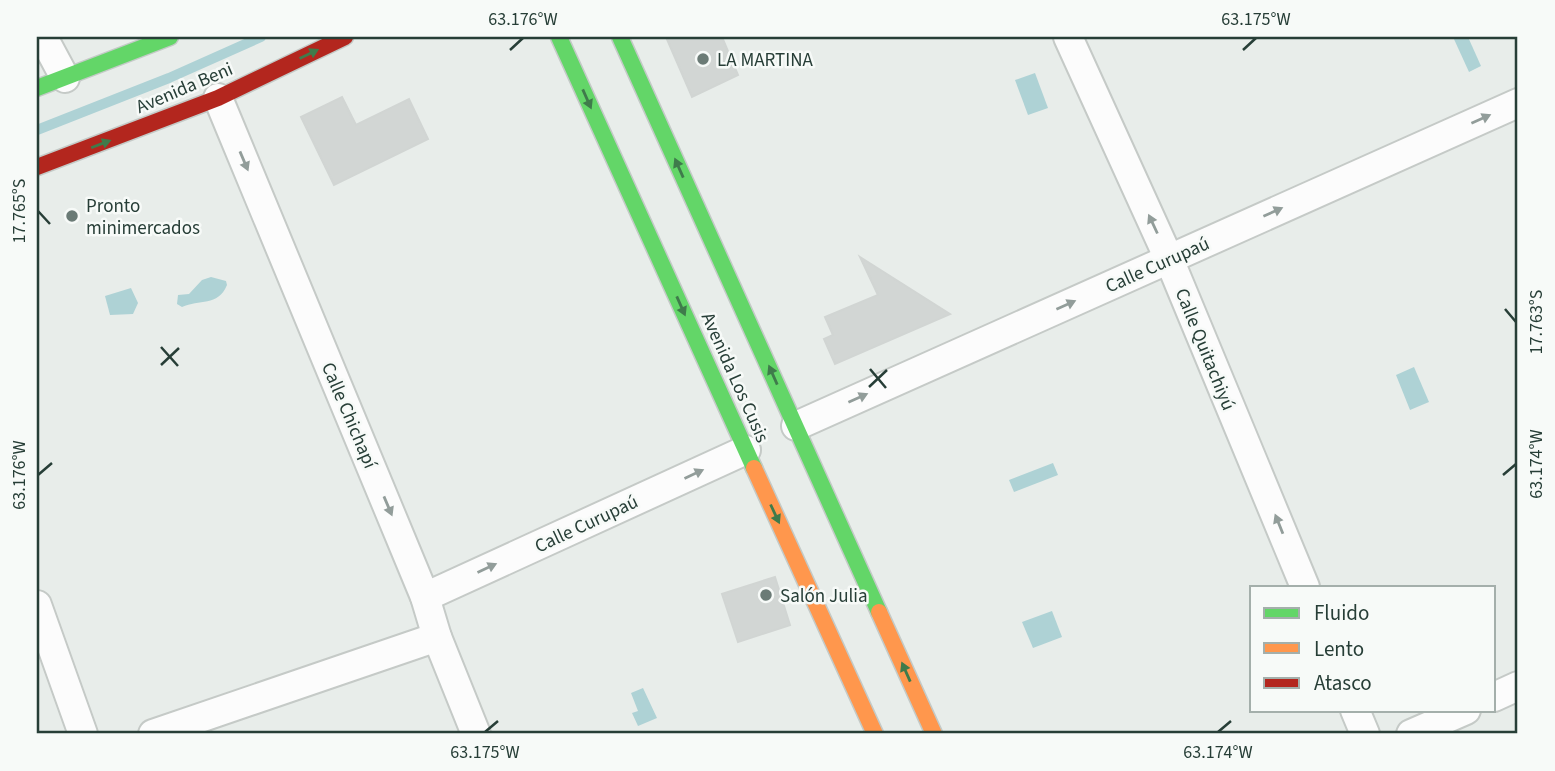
<svg xmlns="http://www.w3.org/2000/svg" width="1555" height="771" font-family="'Source Sans 3',sans-serif">
  <style>
    .water { fill: #aed2d5 }
    .lines { fill: none; stroke-linecap: round; stroke-linejoin: round }
    .stream { stroke: #aed2d5; stroke-width: 10 }
    .building { fill: #d2d6d4; stroke: #d1d5d3; stroke-width: 2 }
    .street-casing { stroke: #c5cac7; stroke-width: 32 }
    .fast-casing { stroke: #c4cac7; stroke-width: 19 }
    .slow-casing { stroke: #c4cac7; stroke-width: 19 }
    .jam-casing { stroke: #c4cac7; stroke-width: 19 }
    .street { stroke: #fcfcfc; stroke-width: 28 }
    .fast { stroke: #63d668; stroke-width: 16 }
    .slow { stroke: #ff974d; stroke-width: 16 }
    .jam { stroke: #b3261e; stroke-width: 16 }
    .oneway { fill: #3f7b4b }
    .oneway2 { fill: #929d9a }
    .ticks { fill: none; stroke: #273e37; stroke-width: 2.5 }
    .poi-dot { fill: #6b7b76; stroke: #f7faf8; stroke-width: 2.5 }
    .labels { text-anchor: middle; stroke-width: 5; stroke-linejoin: round; paint-order: stroke }
    .poi-label { font-size: 19px; fill: #273e37; stroke: #f7faf8; text-anchor: start }
    .street-label { font-size: 19px; fill: #273e37; stroke: #f7faf8 }
    .neatline { fill: none; stroke: #273e37; stroke-width: 2.5 }
    .ticks-label { font-size: 18px; text-anchor: middle; fill: #273e37 }
  </style>
  <rect width="100%" height="100%" fill="#e8edea"/>
  <g class="water">
    <path d="M1453,37h15l13,29 -12,6z"/>
    <path d="M1035,73l13,35 -20,7 -13,-35z"/>
    <path d="M211,277l15,4 1,4c-9,22 -28,14 -45,22l-5,-3 1,-9 11,-1 13,-14z"/>
    <path d="M131,288l7,15 -5,11 -23,1 -5,-19z"/>
    <path d="M1414,367l15,35 -19,8 -14,-35z"/>
    <path d="M1053,463l5,12 -44,17 -5,-12z"/>
    <path d="M1052,611l10,26 -29,11 -11,-26z"/>
    <path d="M643,688l14,30 -19,8 -6,-13 6,-2 -7,-18z"/>
  </g>
  <g class="lines">
    <path class="stream" d="M37,130l132,-52 92,-41"/>
  </g>
  <g class="building">
    <path d="M666,37h56l16,38 -46,22z"/>
    <path d="M342,97l14,28 53,-26 19,40 -94,46 -33,-68z"/>
    <path d="M860,257l90,57 -115,50 -11,-25 9,-4 -8,-18 53,-22z"/>
    <path d="M775,577l15,48 -52,17 -16,-48z"/>
  </g>
  <g class="lines">
    <defs>
      <g id="street">
        <path d="M43,37l22,41"/>
        <path d="M1068,37l101,222 136,328"/>
        <path d="M218,98l207,499 12,40 39,97"/>
        <path d="M796,426l722,-323"/>
        <path d="M425,597l321,-147"/>
        <path d="M37,605l46,129"/>
        <path d="M1494,697l24,-11"/>
        <path d="M1355,710l10,24"/>
        <path d="M153,734l284,-97"/>
        <path d="M1411,734l55,-24"/>
      </g>
      <g id="fast">
        <path d="M559,37l195,431"/>
        <path d="M620,37l259,575"/>
        <path d="M37,88l133,-51"/>
      </g>
      <g id="slow">
        <path d="M754,468l121,266"/>
        <path d="M879,612l55,122"/>
      </g>
      <path id="jam" d="M37,167l181,-69 127,-61"/>
    </defs>
    <use href="#street" class="street-casing"/>
    <use href="#fast" class="fast-casing"/>
    <use href="#slow" class="slow-casing"/>
    <use href="#jam" class="jam-casing"/>
    <use href="#street" class="street"/>
    <use href="#fast" class="fast"/>
    <use href="#slow" class="slow"/>
    <use href="#jam" class="jam"/>
  </g>
  <defs><path id="oneway-solid" d="M-6-.8H1V-3.2L6.5 0L1 3.2V.8H-6Z" transform="scale(1.75)"/></defs>
  <g class="oneway">
    <use href="#oneway-solid" transform="translate(309 54) rotate(-26)"/>
    <use href="#oneway-solid" transform="translate(587 99) rotate(66)"/>
    <use href="#oneway-solid" transform="translate(101 144) rotate(-21)"/>
    <use href="#oneway-solid" transform="translate(679 168) rotate(-114)"/>
    <use href="#oneway-solid" transform="translate(681 306) rotate(66)"/>
    <use href="#oneway-solid" transform="translate(773 375) rotate(-114)"/>
    <use href="#oneway-solid" transform="translate(775 514) rotate(65)"/>
    <use href="#oneway-solid" transform="translate(906 672) rotate(-114)"/>
  </g>
  <g class="oneway2">
    <use href="#oneway-solid" transform="translate(1481 119) rotate(-24)"/>
    <use href="#oneway-solid" transform="translate(244 161) rotate(67)"/>
    <use href="#oneway-solid" transform="translate(1273 212) rotate(-24)"/>
    <use href="#oneway-solid" transform="translate(1153 224) rotate(-115)"/>
    <use href="#oneway-solid" transform="translate(1066 305) rotate(-24)"/>
    <use href="#oneway-solid" transform="translate(858 398) rotate(-24)"/>
    <use href="#oneway-solid" transform="translate(694 474) rotate(-25)"/>
    <use href="#oneway-solid" transform="translate(388 506) rotate(67)"/>
    <use href="#oneway-solid" transform="translate(1279 524) rotate(-112)"/>
    <use href="#oneway-solid" transform="translate(487 568) rotate(-25)"/>
  </g>
  <path class="ticks" d="M510,50l13,-12M1243,50l13,-12M38,211l12,13M1505,309l11,13M161,347l17,19M161,365l18,-17M870,369l16,19M869,387l18,-17M38,475l14,-12M1503,475l13,-11M485,732l13,-11M1218,732l13,-11"/>
  <g class="poi-dot">
    <circle cx="703" cy="59" r="7"/>
    <circle cx="72" cy="216" r="7"/>
    <circle cx="766" cy="595" r="7"/>
  </g>
  <g class="labels">
    <g class="poi-label">
      <text x="717" y="66">LA MARTINA</text>
      <text x="86" y="212">Pronto<tspan x="86" dy="22">minimercados</tspan></text>
      <text x="780" y="602">Salón Julia</text>
    </g>
    <g class="street-label">
      <text transform="translate(184 87) rotate(-23)" y="7">Avenida Beni</text>
      <text transform="translate(1157 264) rotate(-24)" y="7">Calle Curupaú</text>
      <text transform="translate(1206 349) rotate(68)" y="7">Calle Quitachiyú</text>
      <text transform="translate(736 377) rotate(66)" y="7">Avenida Los Cusis</text>
      <text transform="translate(350 415) rotate(67)" y="7">Calle Chichapí</text>
      <text transform="translate(586 523) rotate(-25)" y="7">Calle Curupaú</text>
    </g>
  </g>
  <rect width="1555" height="771" fill="none" stroke="#f7faf8" stroke-width="77"/>
  <rect x="1250" y="586" width="245" height="126" fill="#f7faf8" stroke="#a4afab" stroke-width="2"/>
  <rect x="1264" y="608" width="35" height="10" fill="#63d668" stroke="#a4afab" stroke-width="2"/>
  <text x="1314" y="620" font-size="21" fill="#273e37">Fluido</text>
  <rect x="1264" y="643" width="35" height="10" fill="#ff974d" stroke="#a4afab" stroke-width="2"/>
  <text x="1314" y="656" font-size="21" fill="#273e37">Lento</text>
  <rect x="1264" y="678" width="35" height="10" fill="#b3261e" stroke="#a4afab" stroke-width="2"/>
  <text x="1314" y="690" font-size="21" fill="#273e37">Atasco</text>
  <rect x="38" y="38" width="1478" height="694" class="neatline"/>
  <g class="ticks-label">
    <text x="523" y="25">63.176°W</text>
    <text x="1256" y="25">63.175°W</text>
    <text transform="translate(19 211) rotate(-90)" y="6">17.765°S</text>
    <text transform="translate(1536 322) rotate(-90)" y="6">17.763°S</text>
    <text transform="translate(1536 464) rotate(-90)" y="6">63.174°W</text>
    <text transform="translate(19 475) rotate(-90)" y="6">63.176°W</text>
    <text x="485" y="758">63.175°W</text>
    <text x="1218" y="758">63.174°W</text>
  </g>
</svg>
